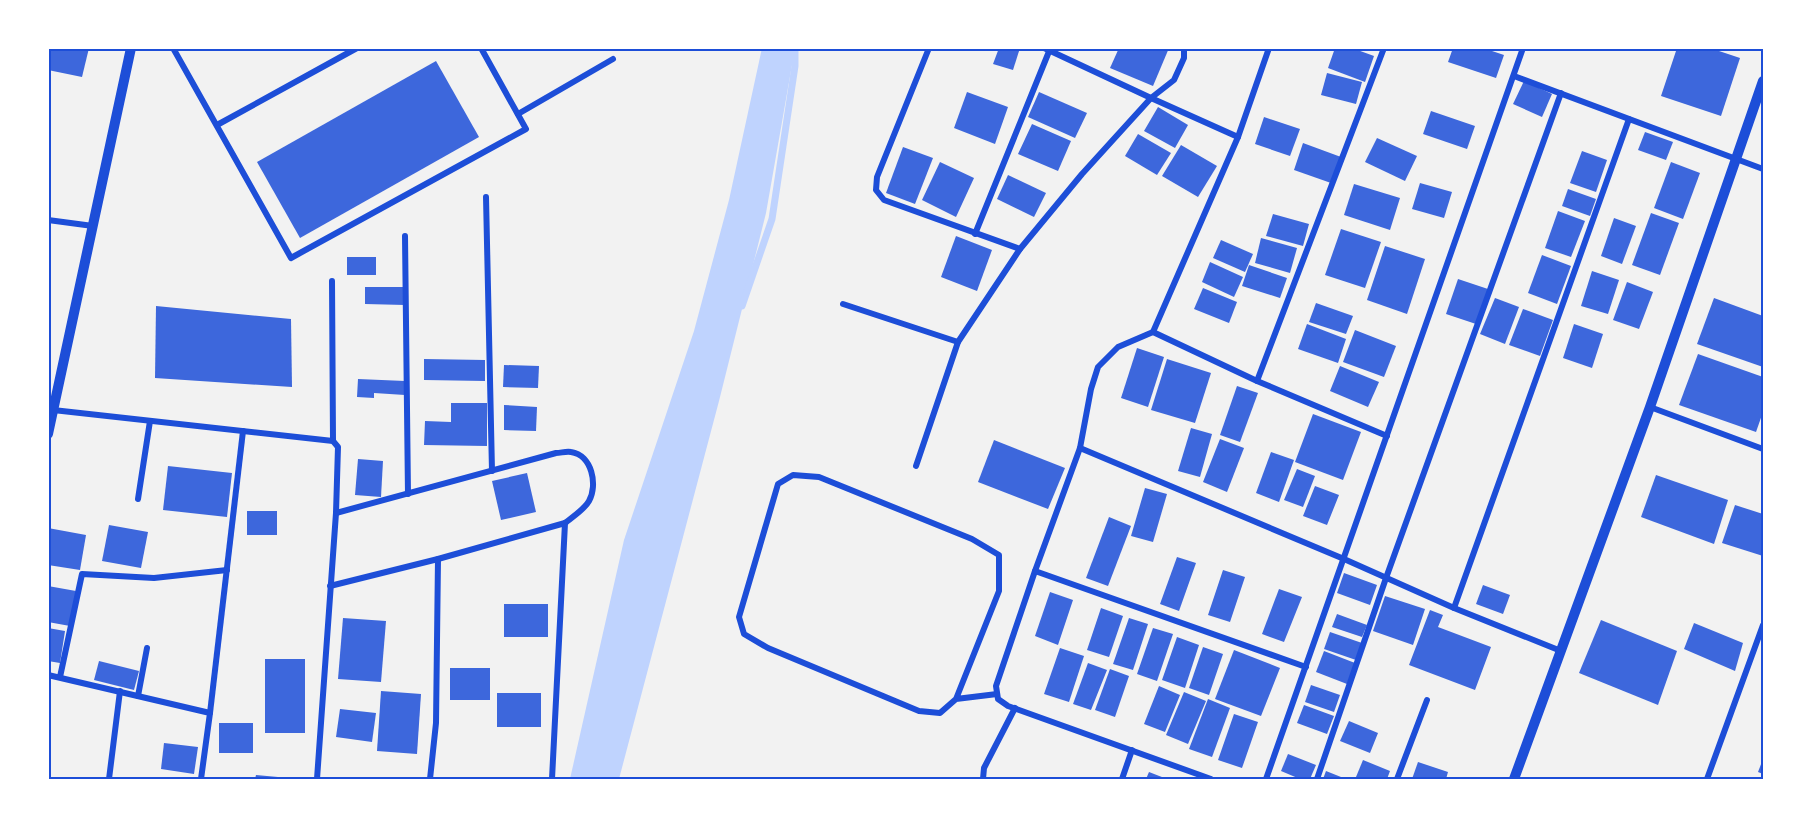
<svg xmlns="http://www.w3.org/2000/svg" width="1811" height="827" font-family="'Titillium Web',sans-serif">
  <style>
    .water { fill: #bfd3fe }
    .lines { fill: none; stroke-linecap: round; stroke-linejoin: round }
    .stream { stroke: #bfd3fe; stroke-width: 7 }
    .building { fill: #3d67dc }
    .minor { stroke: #1d4ed8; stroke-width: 6 }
    .tertiary { stroke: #1d4ed8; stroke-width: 10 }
    .neatline { fill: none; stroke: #1d4ed8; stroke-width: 2 }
  </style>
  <rect width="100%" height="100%" fill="#f2f2f2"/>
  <path class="water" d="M762,48h33l-29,165 -47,188 -100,378h-49l54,-239 70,-209 35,-131z"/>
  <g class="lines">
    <path class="stream" d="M742,306l30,-87 23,-153v-18"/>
  </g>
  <g class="building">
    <path d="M48,48h41l-7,29 -34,-7z"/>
    <path d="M999,48h21l-7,22 -20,-6z"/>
    <path d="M1119,48h50l-16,38 -43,-18z"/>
    <path d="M1335,48h17l22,8 -9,26 -37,-14z"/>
    <path d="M1453,48h30l21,7 -8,23 -48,-16z"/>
    <path d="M1677,48h33l30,10 -19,58 -60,-20z"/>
    <path d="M436,61l43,76 -179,101 -43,-76z"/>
    <path d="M1327,73l35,9 -6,22 -35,-9z"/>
    <path d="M1524,81l28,13 -10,23 -29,-13z"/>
    <path d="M967,92l41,15 -13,37 -41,-16z"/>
    <path d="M1039,92l48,21 -12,25 -47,-21z"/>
    <path d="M1158,107l30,18 -13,23 -31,-17z"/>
    <path d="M1431,111l44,15 -8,23 -44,-15z"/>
    <path d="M1264,117l36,12 -10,27 -35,-12z"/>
    <path d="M1032,124l39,17 -13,30 -40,-17z"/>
    <path d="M1645,132l28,10 -7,18 -28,-10z"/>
    <path d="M1138,134l33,19 -14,22 -32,-19z"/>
    <path d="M1377,138l40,18 -12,25 -40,-19z"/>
    <path d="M1303,143l38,14 -10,26 -37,-13z"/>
    <path d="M1181,145l36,21 -19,31 -36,-21z"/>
    <path d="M903,147l30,11 -18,46 -29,-11z"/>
    <path d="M1582,151l25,9 -11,32 -26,-9z"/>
    <path d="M940,162l34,16 -18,39 -34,-17z"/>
    <path d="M1671,162l29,11 -17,46 -29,-11z"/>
    <path d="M1008,175l38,18 -12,24 -37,-18z"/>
    <path d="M1420,183l32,9 -8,26 -32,-9z"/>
    <path d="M1354,184l46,14 -10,32 -46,-15z"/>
    <path d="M1568,189l28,10 -6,17 -28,-10z"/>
    <path d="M1558,211l27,10 -14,36 -26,-9z"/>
    <path d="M1651,213l28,10 -19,52 -28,-10z"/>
    <path d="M1273,214l36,10 -6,22 -37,-10z"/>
    <path d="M1614,218l22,8 -14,38 -21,-8z"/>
    <path d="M1341,229l40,13 -16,46 -40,-13z"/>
    <path d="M956,236l36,14 -15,41 -36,-14z"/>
    <path d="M1261,238l36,10 -7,25 -35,-10z"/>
    <path d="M1221,240l32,14 -8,18 -32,-14z"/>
    <path d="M1385,246l40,13 -18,55 -40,-14z"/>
    <path d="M1542,255l29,11 -14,38 -29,-11z"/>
    <rect x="347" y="257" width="29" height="18"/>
    <path d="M1210,262l33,15 -9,20 -32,-15z"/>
    <path d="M1249,265l38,13 -7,20 -38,-12z"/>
    <path d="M1592,271l27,9 -11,34 -27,-8z"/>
    <path d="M1458,279l30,10 -12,35 -30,-10z"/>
    <path d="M1627,282l26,10 -14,37 -26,-9z"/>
    <path d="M365,287h40v18l-40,-1z"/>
    <path d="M1203,288l34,14 -8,21 -35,-14z"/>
    <path d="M1495,298l24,9 -14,37 -25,-10z"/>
    <path d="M1714,298l49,18v51l-66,-23z"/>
    <path d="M1316,303l37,13 -7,18 -37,-12z"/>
    <path d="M156,306l135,13 1,68 -137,-9z"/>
    <path d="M1523,309l30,11 -13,36 -31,-11z"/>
    <path d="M1307,324l39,15 -8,24 -40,-14z"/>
    <path d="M1574,324l29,10 -11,34 -29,-10z"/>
    <path d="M1355,330l41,16 -12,31 -41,-15z"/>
    <path d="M1137,348l27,9 -16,50 -27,-9z"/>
    <path d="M1698,354l65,23v35l-7,20 -77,-27z"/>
    <path d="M424,359l61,1v21l-61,-1z"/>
    <path d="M1167,359l44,14 -16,50 -44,-13z"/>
    <path d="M504,365l35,1 -1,22 -35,-1z"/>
    <path d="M1340,366l39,16 -11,25 -38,-16z"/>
    <path d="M358,379l47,2v14l-31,-2v5l-17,-1z"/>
    <path d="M1237,386l21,7 -18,49 -20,-7z"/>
    <path d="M451,403h36v43l-63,-1 1,-24 26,1z"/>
    <path d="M504,405l33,2 -1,24 -32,-1z"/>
    <path d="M1313,414l48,18 -18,48 -48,-18z"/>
    <path d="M1191,428l21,6 -12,43 -22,-6z"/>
    <path d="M1220,439l24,9 -17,44 -24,-10z"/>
    <path d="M994,440l71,28 -17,41 -70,-27z"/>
    <path d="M1271,452l23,8 -15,42 -23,-9z"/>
    <path d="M358,459l25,2 -2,36 -26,-2z"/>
    <path d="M168,466l64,7 -5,44 -64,-7z"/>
    <path d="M1297,469l18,7 -12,31 -19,-7z"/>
    <path d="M527,473l9,39 -35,8 -9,-39z"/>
    <path d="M1656,475l72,25 -14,44 -73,-27z"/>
    <path d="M1315,486l24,9 -12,30 -24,-9z"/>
    <path d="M1145,488l22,6 -14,48 -22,-6z"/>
    <path d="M1735,505l28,9v42l-41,-13z"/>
    <rect x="247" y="511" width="30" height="24"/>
    <path d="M1109,517l22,9 -23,60 -22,-8z"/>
    <path d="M109,525l39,7 -7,36 -39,-7z"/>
    <path d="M48,528l38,7 -6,35 -32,-5z"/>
    <path d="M1177,557l19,6 -17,48 -19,-7z"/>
    <path d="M1223,570l22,7 -15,45 -22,-7z"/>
    <path d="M1344,573l33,12 -7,20 -33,-12z"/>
    <path d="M1483,585l27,10 -7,19 -27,-10z"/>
    <path d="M48,586l28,5 -6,35 -22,-4z"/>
    <path d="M1279,589l23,8 -18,45 -22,-8z"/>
    <path d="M1050,592l23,8 -15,45 -23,-9z"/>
    <path d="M1385,596l40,13 -12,36 -40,-14z"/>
    <rect x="504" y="604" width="44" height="33"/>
    <path d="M1101,608l22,8 -14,41 -22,-7z"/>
    <path d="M1430,610l13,5 -5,12 53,20 -16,43 -66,-25z"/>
    <path d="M1337,614l30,11 -5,12 -30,-10z"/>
    <path d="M343,618l43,3 -5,61 -43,-3z"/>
    <path d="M1129,618l19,6 -15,46 -20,-6z"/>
    <path d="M1601,620l76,31 -19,54 -79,-32z"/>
    <path d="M1694,623l49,20 -8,28 -51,-22z"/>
    <path d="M48,628l17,3 -5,32 -12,-2z"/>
    <path d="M1153,628l20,6 -16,47 -20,-7z"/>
    <path d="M1330,632l32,11 -6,17 -32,-11z"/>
    <path d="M1177,637l22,8 -14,43 -23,-8z"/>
    <path d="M1203,647l20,7 -14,41 -20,-7z"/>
    <path d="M1060,648l24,8 -15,46 -25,-8z"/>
    <path d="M1234,650l46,18 -19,48 -46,-17z"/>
    <path d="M1324,651l31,12 -8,21 -31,-12z"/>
    <rect x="265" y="659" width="40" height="74"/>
    <path d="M99,661l40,10 -5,19 -40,-10z"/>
    <path d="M1088,663l19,7 -16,40 -18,-6z"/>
    <rect x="450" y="668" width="40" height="32"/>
    <path d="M1110,669l19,7 -14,41 -20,-7z"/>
    <path d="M1311,685l29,10 -6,17 -29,-10z"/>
    <path d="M1159,686l21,9 -15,37 -21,-8z"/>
    <path d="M381,691l40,3 -4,60 -40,-3z"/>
    <path d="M1184,692l22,9 -18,43 -22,-9z"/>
    <rect x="497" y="693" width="44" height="34"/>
    <path d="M1208,699l22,9 -18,49 -23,-8z"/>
    <path d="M1304,705l30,11 -7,18 -30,-11z"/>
    <path d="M340,709l36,4 -4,29 -36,-5z"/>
    <path d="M1234,714l24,8 -16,46 -24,-8z"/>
    <path d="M1349,721l29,12 -8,20 -30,-12z"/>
    <rect x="219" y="723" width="34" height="30"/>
    <path d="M164,743l34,4 -4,27 -33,-5z"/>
    <path d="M1288,754l28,11 -6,14h-10l-19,-8z"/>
    <path d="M1763,759v15l-5,-2z"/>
    <path d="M1363,760l27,11 -3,8h-25l-6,-2z"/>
    <path d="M1418,762l30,10 -2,7h-34z"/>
    <path d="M1326,771l20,8h-23z"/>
    <path d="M1149,772l18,7h-21z"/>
    <path d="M256,775l22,2v2h-23z"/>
  </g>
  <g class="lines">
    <g class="minor">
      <path d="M173,48l118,210 235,-129 -45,-81"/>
      <path d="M929,48l-52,129 -1,13 8,10 136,49"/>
      <path d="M1044,48l107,50 87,39"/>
      <path d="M1269,48l-31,89 -85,195 104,49 130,55"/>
      <path d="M1514,76l249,93"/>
      <path d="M518,114l95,-55"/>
      <path d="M217,125l140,-77"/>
      <path d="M486,197l6,274"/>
      <path d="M48,220l45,6"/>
      <path d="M975,234l75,-185"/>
      <path d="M405,236l3,258"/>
      <path d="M332,281l1,160"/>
      <path d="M843,304l115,38"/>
      <path d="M1153,332l-35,15 -20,20 -7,22 -11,59 -45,123 -39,115 2,13 10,7 203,73"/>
      <path d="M1257,381l127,-333"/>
      <path d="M1650,407l113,42"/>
      <path d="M53,410l280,31 5,6 -2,66 -19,266"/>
      <path d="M1080,448l264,111 110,49 107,43"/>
      <path d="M916,466l42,-124 62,-93 62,-75 69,-76 23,-18 10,-22v-10"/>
      <path d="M138,499l12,-78"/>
      <path d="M336,513l220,-60c5,0 10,-2 15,-1 21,3 27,33 18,49 -5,9 -17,16 -24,22"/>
      <path d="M1035,571l271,96"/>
      <path d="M330,586l108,-27 127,-36 -13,256"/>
      <path d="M1454,608l175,-489"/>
      <path d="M48,675l162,38 -9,66"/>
      <path d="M60,677l22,-103 72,4 73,-8"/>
      <path d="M138,696l9,-48"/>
      <path d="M956,699l-16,14 -21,-2 -151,-63 -24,-14 -5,-17 39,-133 15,-9 26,2 153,62 27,16v36l-43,108 41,-5"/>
      <path d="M210,713l33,-282"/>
      <path d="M109,779l11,-88"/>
      <path d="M430,779l6,-56 2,-164"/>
      <path d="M983,779l1,-11 31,-60"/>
      <path d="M1122,779l10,-29"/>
      <path d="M1266,779l257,-731"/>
      <path d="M1317,779l69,-201 175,-485"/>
      <path d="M1397,779l30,-79"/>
      <path d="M1707,779l56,-154"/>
    </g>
    <g class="tertiary">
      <path d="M48,434l83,-386"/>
      <path d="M1514,779l136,-372 113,-326"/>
    </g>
  </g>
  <rect width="1811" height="827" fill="none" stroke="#ffffff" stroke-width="99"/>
  <rect x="50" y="50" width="1712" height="728" class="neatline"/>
</svg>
